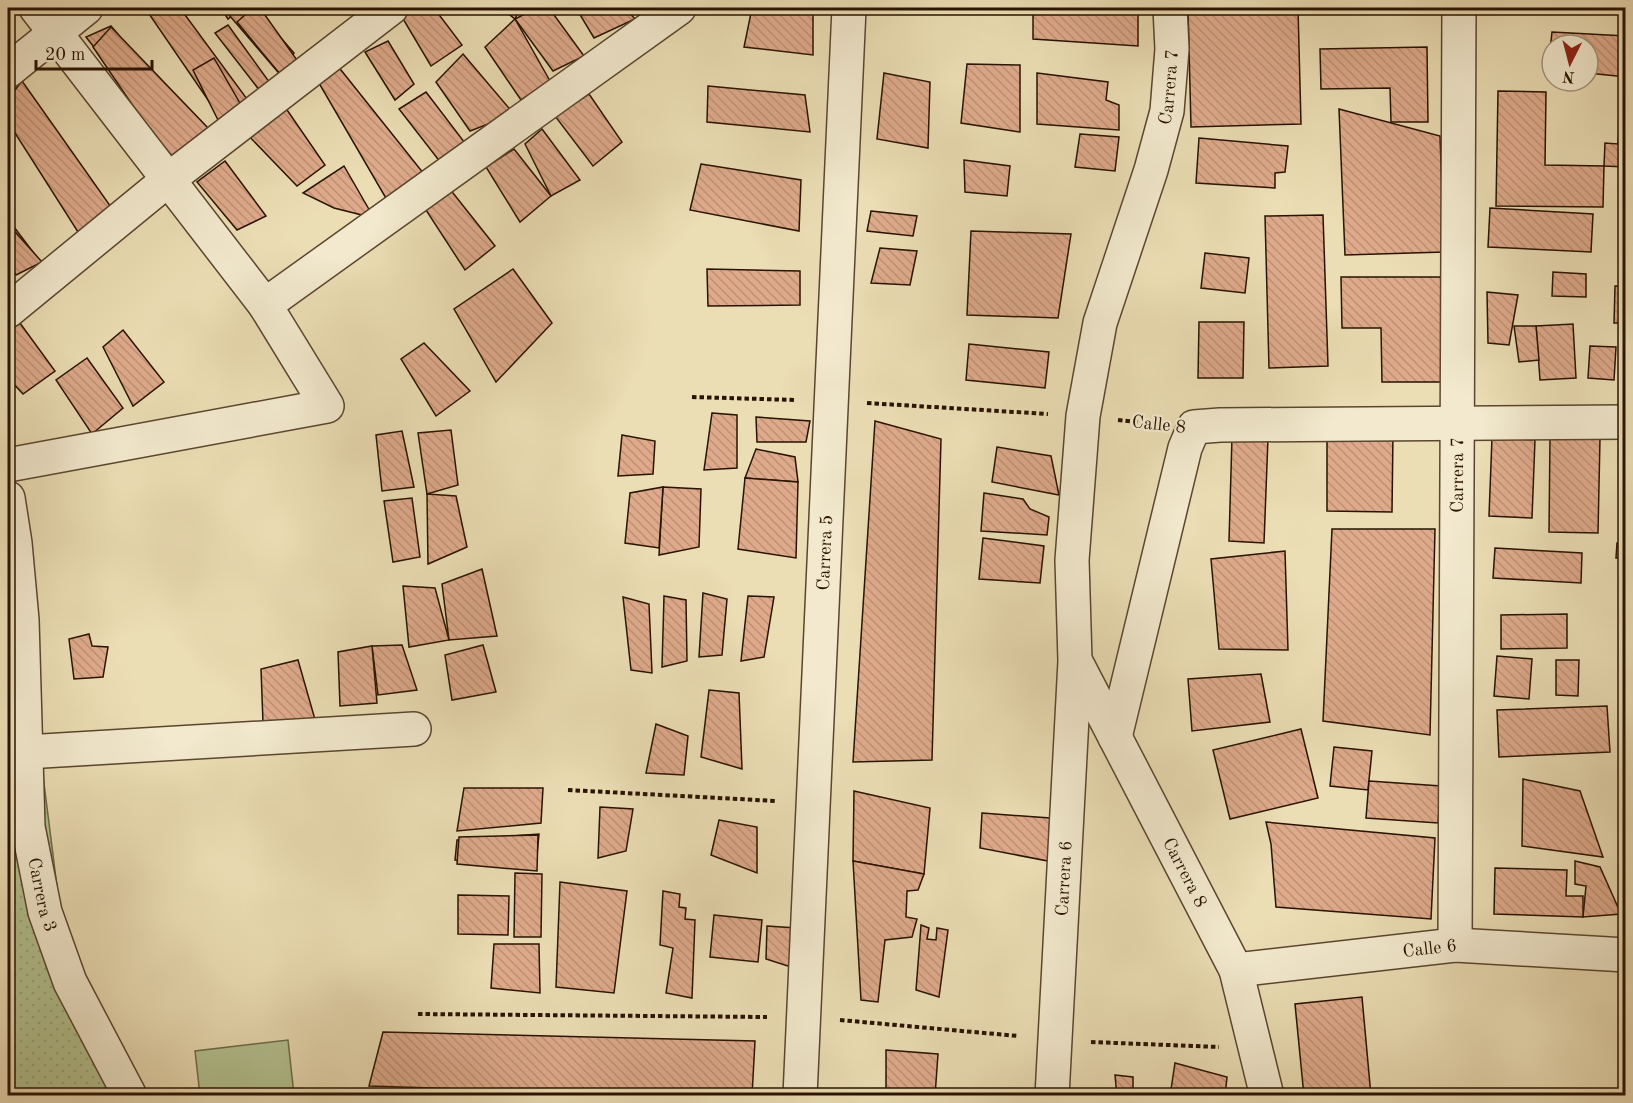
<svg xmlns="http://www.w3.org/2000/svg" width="1633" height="1103" font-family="'Old Standard TT',serif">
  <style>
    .grass { fill: url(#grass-dots); stroke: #6e6a48; stroke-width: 1.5 }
    .garden { fill: #b3c290; stroke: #6e6a48; stroke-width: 1.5 }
    .building { fill: url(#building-back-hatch); stroke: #291301; stroke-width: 1.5 }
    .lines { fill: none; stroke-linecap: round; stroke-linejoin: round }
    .minor-casing { stroke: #5a462e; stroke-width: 36 }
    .path { stroke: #291301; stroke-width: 4; stroke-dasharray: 4.5 3; stroke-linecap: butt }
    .minor { stroke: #f2e9ce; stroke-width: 33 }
    .labels { text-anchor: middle; stroke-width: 4.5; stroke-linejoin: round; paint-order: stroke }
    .street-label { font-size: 18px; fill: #291301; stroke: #f2e9ce }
  </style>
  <defs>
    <pattern id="grass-dots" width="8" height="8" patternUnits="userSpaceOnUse" patternTransform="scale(1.5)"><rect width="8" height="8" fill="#b3c290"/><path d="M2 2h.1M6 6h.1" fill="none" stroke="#9aa67a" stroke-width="1.8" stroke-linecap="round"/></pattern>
    <pattern id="building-back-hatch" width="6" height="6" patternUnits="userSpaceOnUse" patternTransform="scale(1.5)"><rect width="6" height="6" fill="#deaa8b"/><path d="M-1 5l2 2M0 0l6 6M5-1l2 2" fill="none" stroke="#be9176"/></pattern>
  </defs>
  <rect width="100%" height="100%" fill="#ebddb4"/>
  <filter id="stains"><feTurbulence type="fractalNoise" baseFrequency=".00333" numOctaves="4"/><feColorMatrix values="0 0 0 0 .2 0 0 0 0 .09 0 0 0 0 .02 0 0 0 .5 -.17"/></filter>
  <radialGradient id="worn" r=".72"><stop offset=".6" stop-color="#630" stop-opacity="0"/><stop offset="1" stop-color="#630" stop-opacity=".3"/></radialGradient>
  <path class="grass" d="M8,498l56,444 76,153h-132z"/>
  <path class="garden" d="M288,1040l6,55h-94l-5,-44z"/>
  <g class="building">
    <path d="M145,8h35l67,91 -26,20z"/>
    <path d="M221,8h20l-13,11z"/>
    <path d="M223,8h32l39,45 -16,19z"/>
    <path d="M253,8h7l39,55 -19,11 -43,-52z"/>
    <path d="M408,8h26l28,37 -31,21 -32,-54z"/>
    <path d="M501,8h19l-5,11z"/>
    <path d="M536,8h13l35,48 -31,15 -38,-52z"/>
    <path d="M576,8h49l10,11 -41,19z"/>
    <path d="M752,8h33l28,5v42l-69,-8z"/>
    <path d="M1033,8h105v38l-105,-7z"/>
    <path d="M1188,8h110l3,116 -110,3z"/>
    <path d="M515,19l35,62 -29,19 -36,-53z"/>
    <path d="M228,25l42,58 -10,8 -45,-58z"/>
    <path d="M111,26l44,52 -29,10 -40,-51z"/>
    <path d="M111,27l97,101 -39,31 -76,-112z"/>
    <path d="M1552,32l74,4v41l-38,-4v-28h-36v23h-4z"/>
    <path d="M388,41l26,43 -19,16 -30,-48z"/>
    <path d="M1427,47l1,75h-37l-1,-34 -69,1 -1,-40z"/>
    <path d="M463,54l51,60 -44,17 -34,-49z"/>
    <path d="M214,58l27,47 -23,15 -25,-50z"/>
    <path d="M967,64l53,1v67l-59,-9z"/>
    <path d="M337,65l91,114 -41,21 -71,-122z"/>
    <path d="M884,73l46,9 -2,66 -51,-9z"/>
    <path d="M1037,73l71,9 -2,18 13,5v25l-82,-6z"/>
    <path d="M22,81l89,126 -33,25 -70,-110v-23z"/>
    <path d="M708,86l97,9 5,37 -103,-10z"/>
    <path d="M1498,91l48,1 -1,73 59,1 -1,41 -107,-1z"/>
    <path d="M426,92l42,55 -27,16 -42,-54z"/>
    <path d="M589,94l33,48 -29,24 -38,-50z"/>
    <path d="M285,107l40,58 -28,21 -54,-56z"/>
    <path d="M1339,109l101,27 4,116 -99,3z"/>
    <path d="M1619,128l7,1v38l-22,-1 1,-23 13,1z"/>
    <path d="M542,129l38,51 -29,16 -26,-52z"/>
    <path d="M1080,134l39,3 -4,34 -40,-4z"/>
    <path d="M1199,138l89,8 -3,26 -10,1v15l-79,-5z"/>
    <path d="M514,149l37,47 -31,26 -34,-55z"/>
    <path d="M964,160l46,6 -3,30 -42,-4z"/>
    <path d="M225,161l41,55 -29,14 -40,-48z"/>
    <path d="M701,164l100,16 -2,51 -109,-21z"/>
    <path d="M344,166l30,52 -40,-10 -31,-15z"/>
    <path d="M449,188l46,58 -30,24 -41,-63z"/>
    <path d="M1490,208l103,6 -2,38 -103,-5z"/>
    <path d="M871,211l46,5 -4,20 -46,-5z"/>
    <path d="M1323,215l5,151 -59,2 -4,-152z"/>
    <path d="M8,219l28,37 -19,17 -9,-14z"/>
    <path d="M8,224l34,38 -26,13 -8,-12z"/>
    <path d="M971,231l100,3 -13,84 -91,-3z"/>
    <path d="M880,248l37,3 -7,34 -39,-2z"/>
    <path d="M1205,253l44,5 -4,35 -44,-5z"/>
    <path d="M513,269l39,54 -56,59 -42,-73z"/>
    <path d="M707,269l93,2v34l-92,1z"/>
    <path d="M1553,272l33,2v23l-34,-1z"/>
    <path d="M1341,277h108l1,105h-68l-1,-54h-39z"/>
    <path d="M1615,286l11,1v36h-12z"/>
    <path d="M1487,292l31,3 -9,50 -21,-2z"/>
    <path d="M17,319l38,52 -32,23 -15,-16v-54z"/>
    <path d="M1199,322h45l-1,56h-45z"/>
    <path d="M1573,324l3,54 -36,2 -4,-54z"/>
    <path d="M1514,326h22l3,34 -20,2z"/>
    <path d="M123,330l41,52 -31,24 -30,-59z"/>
    <path d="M424,343l46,48 -34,25 -35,-57z"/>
    <path d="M969,344l80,8 -4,36 -79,-8z"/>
    <path d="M1590,346l26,1 -2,33 -26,-2z"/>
    <path d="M87,358l36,50 -31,26 -36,-54z"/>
    <path d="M712,413l25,2v53l-33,2z"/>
    <path d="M756,417l54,4 -4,21h-49z"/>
    <path d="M875,421l66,18 -9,321 -79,2z"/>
    <path d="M451,430l7,55 -31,9 -9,-61z"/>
    <path d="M402,431l12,56 -32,4 -6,-56z"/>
    <path d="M1327,432h66l-1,80 -65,-1z"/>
    <path d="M622,435l33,6 -2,33 -35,2z"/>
    <path d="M1232,437l36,1 -4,105 -35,-2z"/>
    <path d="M1550,437l50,1 -2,95 -49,-1z"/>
    <path d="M1492,438l43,2 -3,78 -43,-2z"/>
    <path d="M997,447l54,9 8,39 -67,-13z"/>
    <path d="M756,449l39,8 3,25 -53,-4z"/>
    <path d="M745,478l53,4 -2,76 -58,-9z"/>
    <path d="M663,487l38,2 -2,58 -40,8z"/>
    <path d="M663,487l-4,61 -34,-5 5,-50z"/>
    <path d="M984,493l39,6 7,10 19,8 -2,18 -66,-4z"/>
    <path d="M427,494l29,2 11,51 -39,17z"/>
    <path d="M412,498l8,59 -27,5 -9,-61z"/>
    <path d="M1332,529h103l-5,206 -107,-14z"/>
    <path d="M983,538l61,8 -4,37 -61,-4z"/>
    <path d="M1617,543l9,1v14h-10z"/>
    <path d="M1495,548l87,5 -1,30 -88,-5z"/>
    <path d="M1285,551l3,99 -69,-1 -8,-90z"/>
    <path d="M482,569l15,67 -48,4 -7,-56z"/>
    <path d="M403,586l32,2 14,52 -40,7z"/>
    <path d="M703,593l24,6 -5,56 -23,2z"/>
    <path d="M664,596l22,4 1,61 -25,6z"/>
    <path d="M748,596l26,1 -10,60 -23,4z"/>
    <path d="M623,597l26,7 3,69 -21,-3z"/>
    <path d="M1567,614v34l-66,1v-34z"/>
    <path d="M89,634l3,12 16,1 -5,30 -29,2 -5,-40z"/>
    <path d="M402,645l15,45 -39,5 -6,-49z"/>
    <path d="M483,645l13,47 -44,8 -7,-45z"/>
    <path d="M372,646l5,57 -37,3 -2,-54z"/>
    <path d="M1497,656l35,3 -3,40 -35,-3z"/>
    <path d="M298,660l18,63h-53l-2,-54z"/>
    <path d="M1556,660h23l-1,36 -22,-1z"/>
    <path d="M1261,674l9,48 -78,9 -4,-52z"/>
    <path d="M709,690l30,3 3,76 -41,-12z"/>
    <path d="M1607,706l3,46 -111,5 -2,-47z"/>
    <path d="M656,724l32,12 -4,39 -38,-2z"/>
    <path d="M1301,729l17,69 -88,21 -17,-69z"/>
    <path d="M1334,747l38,4 -4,39 -38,-4z"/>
    <path d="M1523,779l57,12 23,66 -81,-11z"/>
    <path d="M1369,781l72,5 -3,37 -72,-5z"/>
    <path d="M464,788h79l-2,35 -84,8z"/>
    <path d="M854,791l76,17 -6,66 -71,-13z"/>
    <path d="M600,807l33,2 -7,42 -28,7z"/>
    <path d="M982,813l68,5 -2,43 -68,-13z"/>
    <path d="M719,820l38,7v46l-46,-18z"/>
    <path d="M1266,822l169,16 -4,81 -155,-12 -5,-63z"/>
    <path d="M539,834l-3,31 -81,-5 2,-20z"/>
    <path d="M538,835l-1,36 -80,-7 2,-27z"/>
    <path d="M853,861l71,13 -6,16 -11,1 -1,26 11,2 -5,18 -27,3 -7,62 -17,-2z"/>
    <path d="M1575,861l25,6 21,47 -38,3 3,-31 -11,-2z"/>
    <path d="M1495,868l72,2 -1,26h17v21l-89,-3z"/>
    <path d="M515,873l27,1 -1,63h-27z"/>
    <path d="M560,882l67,9 -13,102 -58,-6z"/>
    <path d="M663,891l17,3 -1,13 7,1 -1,11 10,1 -3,78 -26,-5 7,-45 -13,-3z"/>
    <path d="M458,895l51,1 -1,39 -50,-1z"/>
    <path d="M714,915l48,5 -4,42 -48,-5z"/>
    <path d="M921,925l8,3 -2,11 9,1 1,-12 11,2 -9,67 -23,-7z"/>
    <path d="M767,926l29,2 -5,39 -25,-8z"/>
    <path d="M494,944h45l1,49 -49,-5z"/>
    <path d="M1362,997l9,99h-67l-9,-92z"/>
    <path d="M383,1032l372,9 -3,55h-65l-318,-10z"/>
    <path d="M886,1050l52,4 -3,42h-49z"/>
    <path d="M1175,1063l52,14 -2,19h-55z"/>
    <path d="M1115,1075l18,2v19h-16z"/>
  </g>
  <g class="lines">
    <defs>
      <g id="minor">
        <path d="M8,71l78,-63"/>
        <path d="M265,305l414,-297"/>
        <path d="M8,311l161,-132 222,-171"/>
        <path d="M8,465l319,-59 -62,-101 -229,-297"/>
        <path id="s1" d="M8,498l7,45 7,77 6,207 17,85 25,70 60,114"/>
        <path id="s2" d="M1076,662l160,308 31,126"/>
        <path d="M1115,737l70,-289 9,-21 26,-2 406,-3"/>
        <path d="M26,752l388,-23"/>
        <path id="s3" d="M1455,945l4,-937"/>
        <path id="s4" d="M1236,970l219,-25 171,10"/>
        <path id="s5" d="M800,1096l49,-1088"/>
        <path id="s6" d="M1052,1096l23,-435 -3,-101 11,-144 17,-93 51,-153 16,-59 5,-62 -2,-41"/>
      </g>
    </defs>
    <use href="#minor" class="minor-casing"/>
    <g class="path">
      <path d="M692,397l104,3"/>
      <path d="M867,403l181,11"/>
      <path d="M1118,420l38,4"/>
      <path d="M568,790l208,11"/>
      <path d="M418,1014l349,3"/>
      <path d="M840,1020l178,16"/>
      <path d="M1091,1042l128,5"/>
    </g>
    <use href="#minor" class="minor"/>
  </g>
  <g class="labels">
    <g class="street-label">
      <text dy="6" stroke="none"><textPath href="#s6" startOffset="1022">Carrera 7</textPath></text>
      <text transform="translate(1159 424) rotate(6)" y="6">Calle 8</text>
      <text dy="6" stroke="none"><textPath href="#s3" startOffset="470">Carrera 7</textPath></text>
      <text dy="6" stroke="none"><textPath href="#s5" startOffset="544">Carrera 5</textPath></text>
      <text dy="6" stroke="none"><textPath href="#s2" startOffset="237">Carrera 8</textPath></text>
      <text dy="6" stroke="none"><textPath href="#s6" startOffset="218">Carrera 6</textPath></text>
      <text dy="6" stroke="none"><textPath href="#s1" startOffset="399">Carrera 3</textPath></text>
      <text dy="6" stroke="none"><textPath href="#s4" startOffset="195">Calle 6</textPath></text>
    </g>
  </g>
  <rect width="1633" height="1103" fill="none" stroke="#ebddb4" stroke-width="30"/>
  <rect x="9" y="9" width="1615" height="1085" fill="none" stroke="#291301" stroke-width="3"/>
  <rect x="15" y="15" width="1603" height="1073" fill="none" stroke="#291301" stroke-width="1.5"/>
  <g transform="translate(1570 63) rotate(186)"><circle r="28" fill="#f2e9ce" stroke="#a2937c" stroke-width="1.5"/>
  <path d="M0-4.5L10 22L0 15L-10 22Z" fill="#8f2418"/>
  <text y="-9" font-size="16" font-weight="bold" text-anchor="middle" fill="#291301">N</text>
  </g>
  <path d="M36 60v9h116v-9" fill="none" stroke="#291301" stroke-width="3"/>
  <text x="45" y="60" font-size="18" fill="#291301" stroke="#f2e9ce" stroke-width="4.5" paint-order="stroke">20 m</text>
  <rect width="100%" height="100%" filter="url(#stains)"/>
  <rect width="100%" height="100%" fill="url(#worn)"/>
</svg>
